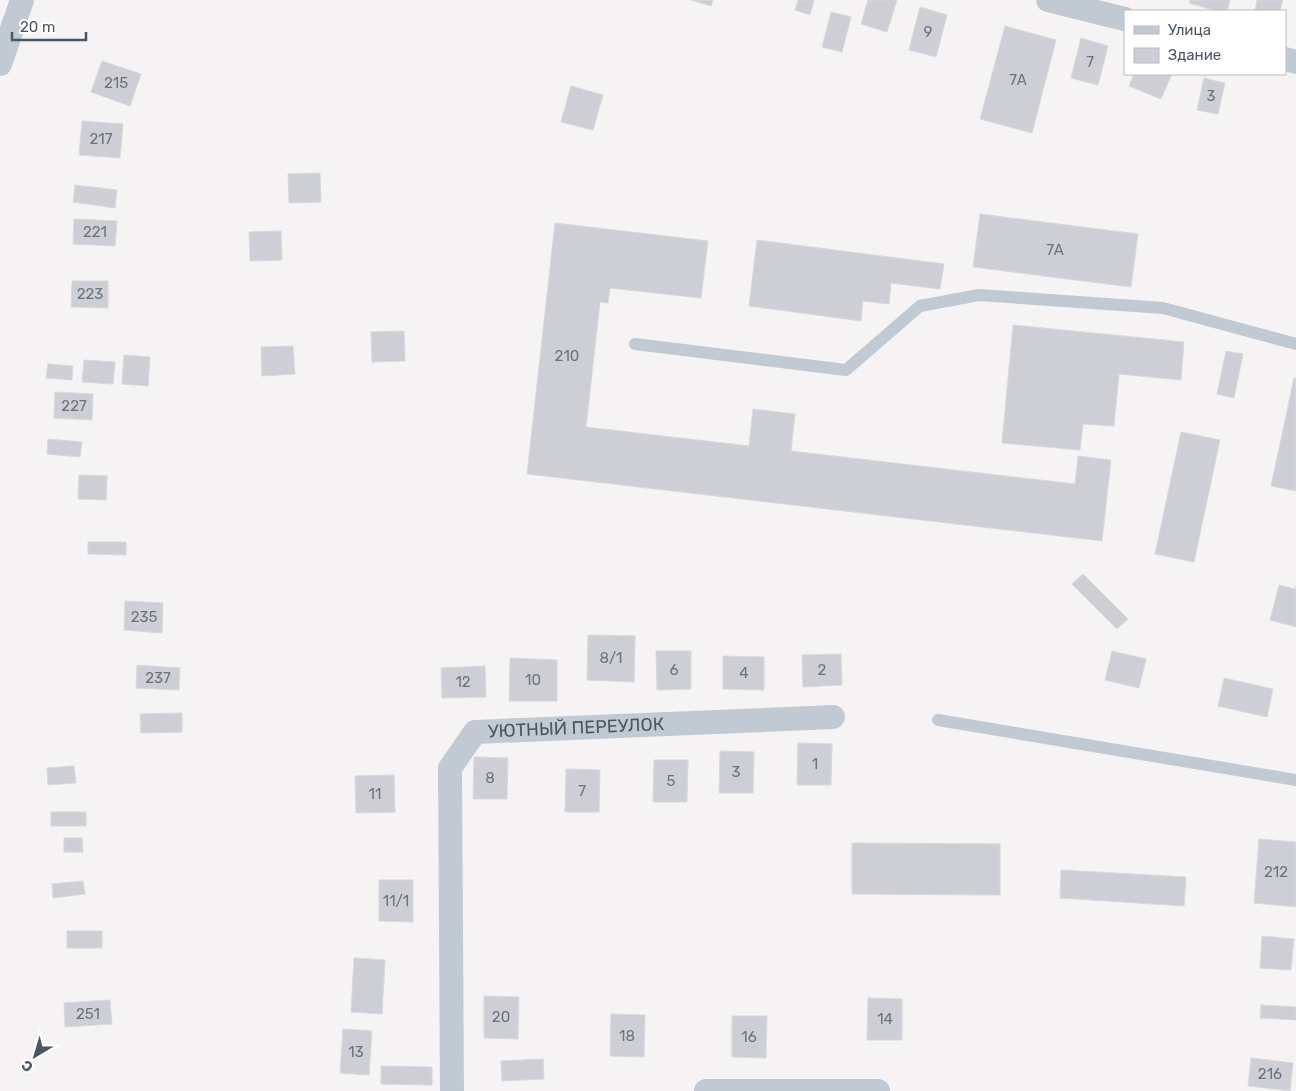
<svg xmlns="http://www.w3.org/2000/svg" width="1296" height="1091" font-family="Rubik,sans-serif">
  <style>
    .building { fill: #cdcfd5; stroke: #d7d9de }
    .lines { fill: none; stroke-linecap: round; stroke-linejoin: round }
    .lane { stroke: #c1cad2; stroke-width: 12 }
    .street { stroke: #c1cad2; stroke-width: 24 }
    .labels { text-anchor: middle; stroke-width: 4; stroke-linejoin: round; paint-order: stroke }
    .number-label { font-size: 15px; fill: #6b747e }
    .street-label { font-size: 18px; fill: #4a5661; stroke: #fff }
  </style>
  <rect width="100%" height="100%" fill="#f5f3f3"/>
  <g class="building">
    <path d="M691,0h22l-2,6z"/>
    <path d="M798,0h16l-4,15 -15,-5z"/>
    <path d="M868,0h29l-10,32 -26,-8z"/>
    <path d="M1190,0h40l-3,11h-10l-28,-8z"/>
    <path d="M1257,0h26l-3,11h-25z"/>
    <path d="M920,7l27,8 -11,42 -27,-7z"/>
    <path d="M831,12l20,5 -9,35 -20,-5z"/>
    <path d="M1005,26l51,14 -24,93 -52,-14z"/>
    <path d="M1081,38l27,8 -10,39 -27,-7z"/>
    <path d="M102,61l39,13 -11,32 -39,-14z"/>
    <path d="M1134,74h38l-11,25 -32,-13z"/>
    <path d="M1204,78l21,5 -7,31 -21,-4z"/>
    <path d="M571,86l32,9 -10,35 -32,-8z"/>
    <path d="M82,121l41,3 -3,34 -41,-3z"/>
    <path d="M320,173l1,29 -32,1 -1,-29z"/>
    <path d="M75,185l42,5 -2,18 -42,-6z"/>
    <path d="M980,214l158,20 -7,53 -158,-20z"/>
    <path d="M74,219l43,2 -2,25 -42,-2z"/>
    <path d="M555,223l153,18 -7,57 -91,-10 -2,15 -8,-1 -14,125 163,19 4,-37 42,5 -4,37 284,33 3,-28 33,4 -9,81 -575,-67z"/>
    <path d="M281,231l1,29 -32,1 -1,-29z"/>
    <path d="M757,240l187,24 -4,25 -49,-6 -2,21 -26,-3 -2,20 -112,-15z"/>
    <path d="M72,281h36v27l-37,-1z"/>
    <path d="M1013,325l171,17 -3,38 -62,-6 -5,52 -31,-2 -3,26 -78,-7z"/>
    <path d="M404,331l1,30 -33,1 -1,-30z"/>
    <path d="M293,346l2,28 -33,2 -1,-29z"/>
    <path d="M1226,351l17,3 -9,44 -17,-4z"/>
    <path d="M124,355l26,2 -2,29 -26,-2z"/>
    <path d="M84,360l31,2 -2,22 -31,-2z"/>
    <path d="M48,364l25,2 -1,14 -26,-2z"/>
    <path d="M1294,378h2v113l-25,-5z"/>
    <path d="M55,392l38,2 -1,26 -38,-2z"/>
    <path d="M1181,432l39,8 -26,122 -39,-8z"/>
    <path d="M48,439l34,3 -2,15 -33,-3z"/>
    <path d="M79,475l28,1 -1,24 -28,-1z"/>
    <path d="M88,542h38v13l-38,-1z"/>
    <path d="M1083,574l45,45 -11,10 -45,-45z"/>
    <path d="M1279,585l16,4 1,-3v41l-26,-7z"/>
    <path d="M125,601l38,2 -1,30 -38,-3z"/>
    <path d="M588,635l47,1 -1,46 -47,-2z"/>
    <path d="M656,651h35v38l-34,1z"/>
    <path d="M1112,651l34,8 -7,29 -34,-8z"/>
    <path d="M841,654l1,31 -39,2 -1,-32z"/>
    <path d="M723,656l41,1v33l-41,-1z"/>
    <path d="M510,658l47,2v41h-48z"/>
    <path d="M137,665l43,3 -1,22 -43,-2z"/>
    <path d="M485,666l1,31 -44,1 -1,-30z"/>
    <path d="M1224,678l49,11 -6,28 -49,-11z"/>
    <path d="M182,713v19l-41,1 -1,-19z"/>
    <path d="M798,743l34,1 -1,41h-34z"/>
    <path d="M720,751l34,1 -1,41h-34z"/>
    <path d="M474,757l34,1 -1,41h-34z"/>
    <path d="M654,760h34l-1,42h-34z"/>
    <path d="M74,766l2,17 -28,2 -1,-17z"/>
    <path d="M566,769l34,1 -1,42h-34z"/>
    <path d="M394,775l1,37 -39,1 -1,-37z"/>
    <rect x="51" y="812" width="35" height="14"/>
    <path d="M64,838h18l1,14h-19z"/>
    <path d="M1259,839l37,3v65l-42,-4z"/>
    <path d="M852,843l148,1v51l-148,-1z"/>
    <path d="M1061,870l125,7 -2,29 -124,-8z"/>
    <path d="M379,880h34v42l-34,-1z"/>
    <path d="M83,881l2,13 -32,4 -1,-14z"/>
    <rect x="67" y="931" width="35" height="17"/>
    <path d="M1262,936l32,3 -3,31 -31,-2z"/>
    <path d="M354,958l31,2 -3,54 -31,-2z"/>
    <path d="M484,996l35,1 -1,42 -34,-1z"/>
    <path d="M868,998l34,1v41h-35z"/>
    <path d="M110,1000l2,24 -47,3 -1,-24z"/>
    <path d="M1261,1005l35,2v13l-36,-2z"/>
    <path d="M611,1014l34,1 -1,42 -34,-1z"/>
    <path d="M732,1016h35l-1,42 -34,-1z"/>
    <path d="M343,1029l29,2 -3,44 -29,-2z"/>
    <path d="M1251,1058l42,5 -3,28 -42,-5z"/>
    <path d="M543,1059l1,20 -42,2 -1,-20z"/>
    <path d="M381,1066l51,1v18l-51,-1z"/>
  </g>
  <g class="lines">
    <g class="lane">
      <path d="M635,344l211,26 74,-64 59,-11 184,13 133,36"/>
      <path d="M938,720l358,60"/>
    </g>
    <g class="street">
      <path d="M1048,0l77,19"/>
      <path d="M1285,59l11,3"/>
      <path d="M0,64l22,-64"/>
      <path id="s1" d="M452,1091l-2,-323 25,-36 358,-15"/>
      <path d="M706,1091h172"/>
    </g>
  </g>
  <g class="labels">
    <g class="number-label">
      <text x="928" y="37">9</text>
      <text x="1090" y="67">7</text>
      <text x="1018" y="85">7А</text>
      <text x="116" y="88">215</text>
      <text x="1211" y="101">3</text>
      <text x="101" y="144">217</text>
      <text x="95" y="237">221</text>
      <text x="1055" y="255">7А</text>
      <text x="90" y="299">223</text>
      <text x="567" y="361">210</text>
      <text x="74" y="411">227</text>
      <text x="144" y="622">235</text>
      <text x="611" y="663">8/1</text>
      <text x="674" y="675">6</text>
      <text x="822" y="675">2</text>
      <text x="744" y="678">4</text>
      <text x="158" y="683">237</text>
      <text x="533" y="685">10</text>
      <text x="463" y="687">12</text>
      <text x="815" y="769">1</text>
      <text x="736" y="777">3</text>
      <text x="490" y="783">8</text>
      <text x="671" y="786">5</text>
      <text x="582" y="796">7</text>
      <text x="375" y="799">11</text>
      <text x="1276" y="877">212</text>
      <text x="396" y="906">11/1</text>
      <text x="88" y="1019">251</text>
      <text x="501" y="1022">20</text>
      <text x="885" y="1024">14</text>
      <text x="627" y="1041">18</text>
      <text x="749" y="1042">16</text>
      <text x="356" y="1057">13</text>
      <text x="1270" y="1079">216</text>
    </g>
    <g class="street-label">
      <text dy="6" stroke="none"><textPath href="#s1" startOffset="468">УЮТНЫЙ ПЕРЕУЛОК</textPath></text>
    </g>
  </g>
  <rect x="1124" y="10" width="162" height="65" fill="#ffffff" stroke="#b7bbc0"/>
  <rect x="1134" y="26" width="25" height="8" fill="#c1cad2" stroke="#b7bbc0"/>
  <text x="1168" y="35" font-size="15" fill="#4a5661">Улица</text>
  <rect x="1134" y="48" width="25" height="15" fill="#cdcfd5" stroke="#b7bbc0"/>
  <text x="1168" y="60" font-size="15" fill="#4a5661">Здание</text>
  <g transform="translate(35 1056) rotate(218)" stroke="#ffffff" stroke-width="4" paint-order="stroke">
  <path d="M0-4L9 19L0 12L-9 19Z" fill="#4a5661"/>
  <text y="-8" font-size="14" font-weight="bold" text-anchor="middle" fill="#4a5661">С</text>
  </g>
  <path d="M12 32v8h74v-8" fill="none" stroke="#4a5661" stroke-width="2.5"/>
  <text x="20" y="32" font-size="15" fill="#4a5661" stroke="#ffffff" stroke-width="4" paint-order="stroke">20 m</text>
</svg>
